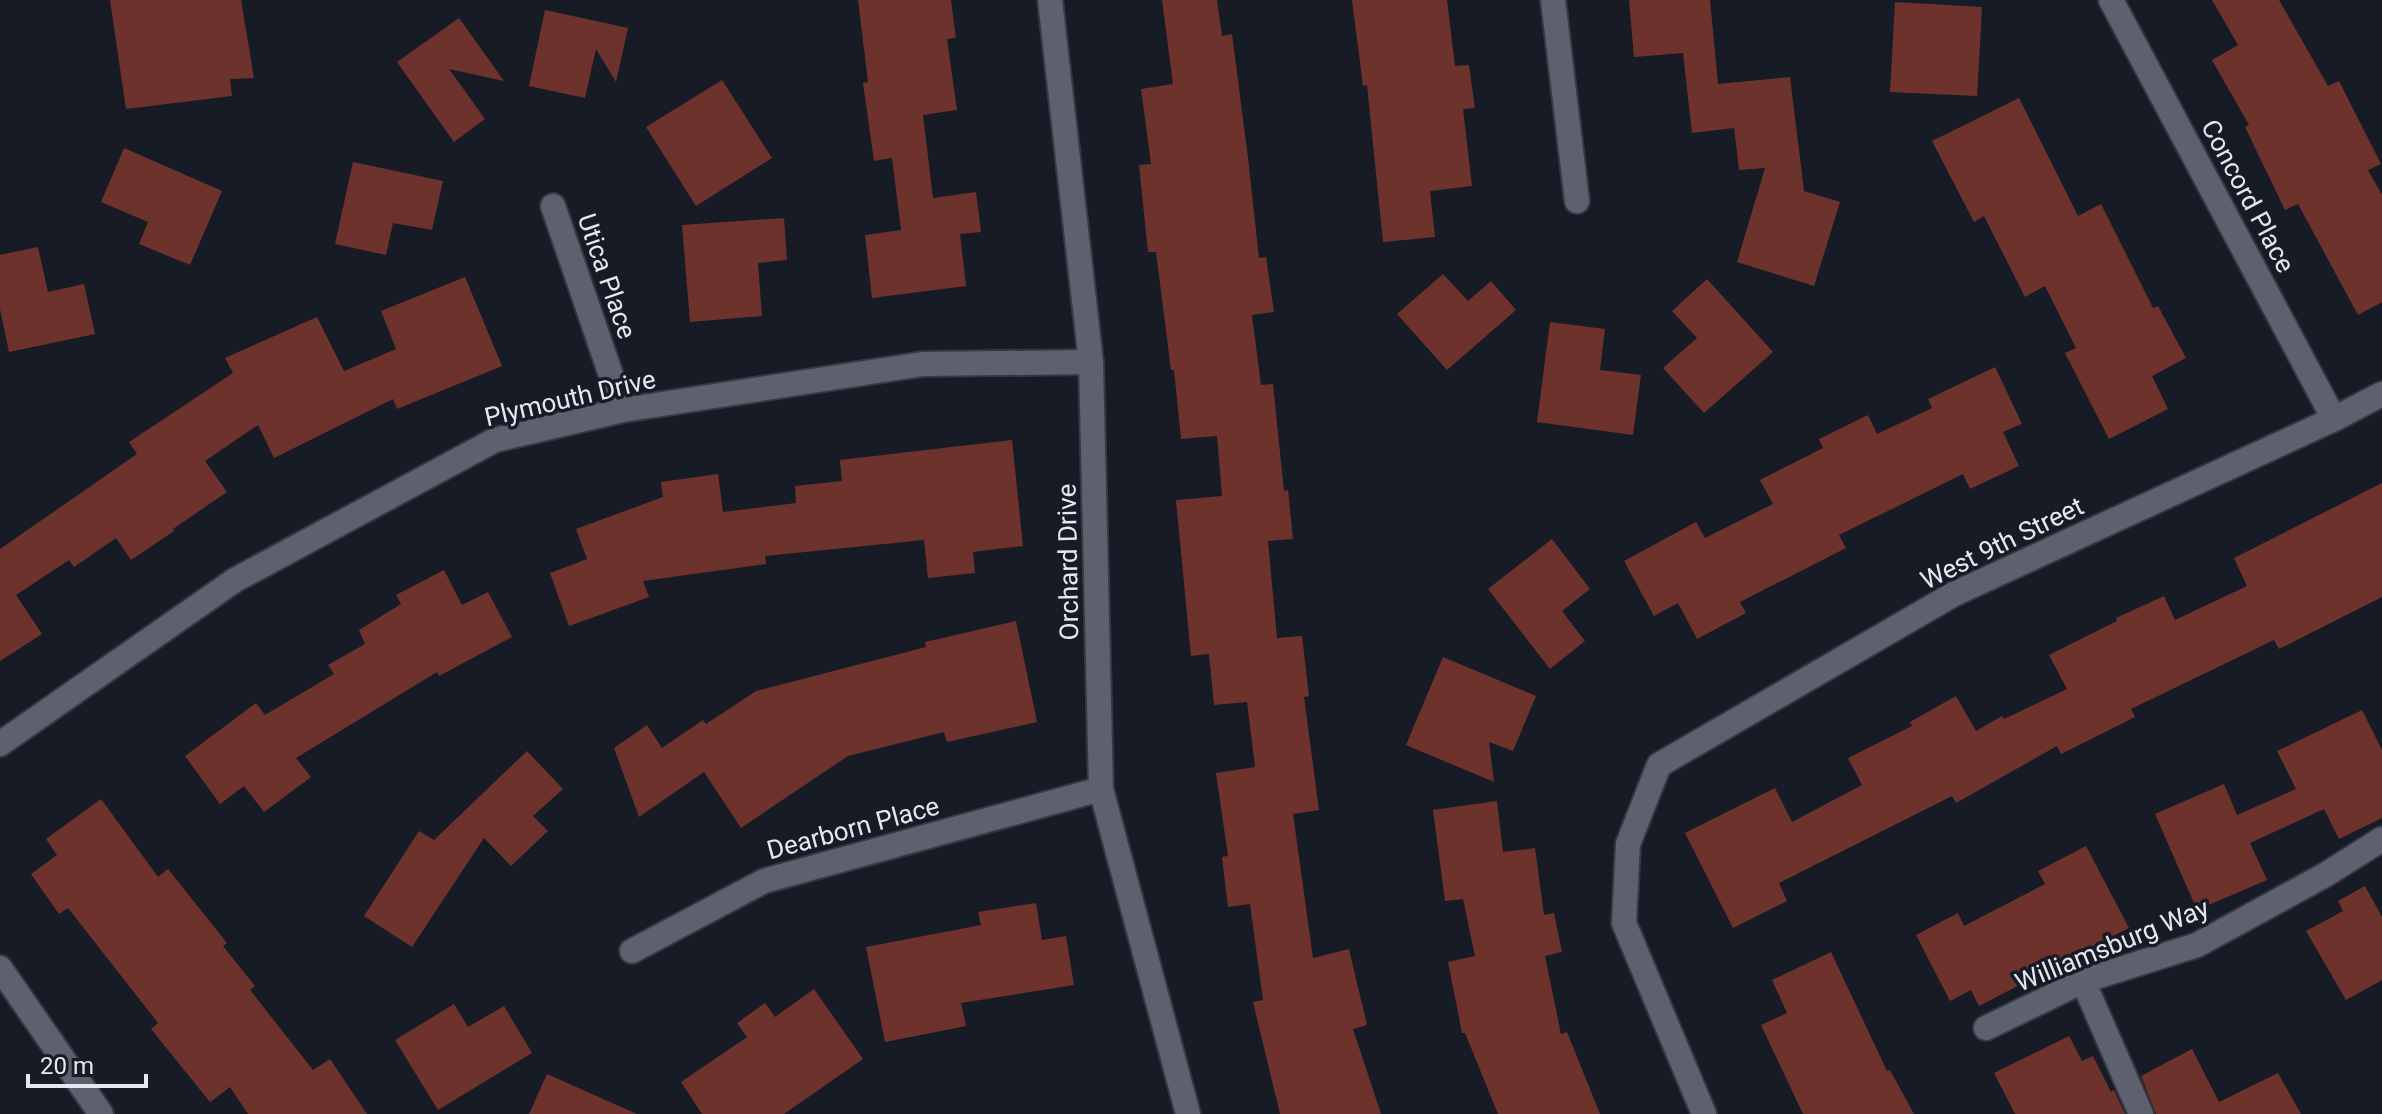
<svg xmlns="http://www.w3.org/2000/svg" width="2382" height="1114" font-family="Roboto,sans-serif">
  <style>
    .building { fill: #6e322d }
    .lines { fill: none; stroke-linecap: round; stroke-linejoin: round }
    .street-casing { stroke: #363840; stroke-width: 28 }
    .street { stroke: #5d616f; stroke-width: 24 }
    .labels { text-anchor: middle; stroke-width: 7; stroke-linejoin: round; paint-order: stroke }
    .street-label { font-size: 26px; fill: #e5e8ef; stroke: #171b26 }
  </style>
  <rect width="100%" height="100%" fill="#171b26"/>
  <g class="building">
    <path d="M110,0h131l13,78 -24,1 2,17 -106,13z"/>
    <path d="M858,0h93l5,38 -9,1 10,71 -34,5 10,83 43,-6 5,40 -21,2 6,52 -94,12 -7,-63 36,-5 -9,-72 -18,3 -11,-78 5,-1z"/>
    <path d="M1162,0h55l5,36 10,-2 16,124 11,100 7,-1 8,55 -22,3 9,70 12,-1 11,107 4,-1 5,49 -25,2 9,97 25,-2 7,60 -5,1 15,113 -26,4 20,144 36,-9 18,76 -14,4 28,85h-101l-27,-112 10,-2 -13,-96 -22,3 -6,-50 6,-1 -12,-83 39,-6 -8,-65 -33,3 -5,-51 -18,2 -15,-156 46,-4 -5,-60 -36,3 -7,-69h-3l-15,-118h-8l-9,-87 12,-1 -10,-75 32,-5z"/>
    <path d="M1352,0h95l8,66 14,-1 6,43 -12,1 9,77 -42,5 5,46 -52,5 -16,-157 -4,1z"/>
    <path d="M1629,0h81l8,84 72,-7 14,114 36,11 -26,84 -77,-24 28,-94 -26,2 -5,-42 -42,5 -9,-80 -49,4z"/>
    <path d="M2212,0h67l49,86 11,-5 42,83 -13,6 14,25v107l-24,13 -60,-111 -13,6 -40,-83 4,-2 -37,-65 26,-15z"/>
    <path d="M1895,2l87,5 -5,89 -87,-4z"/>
    <path d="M545,10l83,18 -12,54 -20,-33 -11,49 -56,-12z"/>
    <path d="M459,18l45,63 -55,-12 36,50 -31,23 -57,-80z"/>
    <path d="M722,80l50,78 -76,48 -50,-79z"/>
    <path d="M2019,98l59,118 23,-12 52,104 5,-2 28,52 -34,18 16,33 -59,30 -44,-86 11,-5 -31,-62 -20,11 -41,-81 -10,6 -42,-81z"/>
    <path d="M124,148l98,43 -32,74 -51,-21 9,-22 -47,-20z"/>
    <path d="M353,162l90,19 -11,49 -39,-7 -7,32 -51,-11z"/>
    <path d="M784,218l3,42 -29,3 4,53 -72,6 -8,-97z"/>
    <path d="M38,247l10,45 36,-8 11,50 -86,18 -9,-43v-54z"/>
    <path d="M1443,274l25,27 23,-20 25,29 -69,60 -50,-56z"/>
    <path d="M465,277l37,89 -105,43 -4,-10 -119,59 -16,-33 -53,36 22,31 -54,37 1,2 -43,29 -15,-22 -42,29 -5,-7 -53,35 26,39 -42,27v-112l137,-95 -8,-12 104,-69 -8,-15 92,-41 27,54 52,-22 -15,-38z"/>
    <path d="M1707,279l66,73 -69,61 -41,-45 34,-30 -25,-27z"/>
    <path d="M1550,322l55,7 -5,41 41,5 -8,60 -96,-13z"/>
    <path d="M1995,367l27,57 -19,8 16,34 -49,23 -7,-15 -124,61 7,13 -106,54 6,11 -49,26 -19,-36 -24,13 -30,-55 72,-39 9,16 68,-34 -13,-24 63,-32 -4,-9 49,-24 9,19 55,-26 -4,-9z"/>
    <path d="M1012,440l11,106 -50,6 2,21 -47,5 -4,-38 -159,16 1,8 -123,17 6,16 -80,29 -19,-53 37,-14 -11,-30 87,-32 -2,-15 57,-8 5,38 73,-9 -1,-17 47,-5 -2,-21z"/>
    <path d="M2382,483v114l-103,52 -5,-9 -143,69 4,8 -74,37 -4,-8 -101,57 -4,-7 -173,87 8,18 -54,27 -48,-95 90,-45 17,34 70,-37 -14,-27 64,-32 -2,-4 46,-26 20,35 26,-15 2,3 63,-30 -18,-34 68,-34 -1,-3 48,-22 11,24 72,-34 -13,-28z"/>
    <path d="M1552,539l38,50 -28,22 23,30 -35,28 -62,-80z"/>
    <path d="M444,570l18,35 26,-13 24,45 -73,39 -2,-4 -141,86 15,19 -47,35 -20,-26 -24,18 -35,-48 71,-53 9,12 69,-41 -6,-9 37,-21 -6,-14 42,-26 -5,-9z"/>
    <path d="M1016,621l21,101 -90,20 -3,-10 -96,24 -107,72 -37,-56 -65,45 -25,-69 33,-23 15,23 41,-28 3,4 50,-33 170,-44 -1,-5z"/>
    <path d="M1443,657l93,39 -23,55 -24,-9 5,40 -88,-37z"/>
    <path d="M2362,710l20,40v68l-43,21 -15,-30 -74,34 17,37 -70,30 -42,-96 69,-30 13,31 59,-26 -19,-38z"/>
    <path d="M527,751l36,38 -30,27 15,15 -37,35 -27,-28 -72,109 -48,-31 55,-85 15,9z"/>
    <path d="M101,799l57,78 10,-8 59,74 -4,3 32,40 -5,4 63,80 17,-11 37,55h-119l-18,-27 -20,15 -59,-73 7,-6 -90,-115 -9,6 -28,-40 26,-19 -11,-16z"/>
    <path d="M1497,801l6,51 32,-4 9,67 10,-2 8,39 -17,4 16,78 6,-2 33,82h-102l-33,-81h-3l-14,-71 27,-6 -12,-57 -18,2 -12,-91z"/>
    <path d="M2086,846l43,82 -150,78 -8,-16 -21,11 -34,-66 42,-22 6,13 81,-42 -7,-13z"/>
    <path d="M2365,886l17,31v63l-36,20 -40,-69 37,-20 -5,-10z"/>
    <path d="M1036,903l6,37 24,-4 8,49 -113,18 5,23 -81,16 -19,-95 115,-22 -3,-13z"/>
    <path d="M1831,952l56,119 3,-1 24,44h-111l-42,-89 26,-12 -15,-33z"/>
    <path d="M814,989l49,70 -79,55h-82l-21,-32 66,-45 -10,-14 28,-20 10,14z"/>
    <path d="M454,1004l14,23 36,-21 28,47 -94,57 -43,-70z"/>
    <path d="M2069,1036l13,25 11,-5 18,36 3,-2 11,24h-110l-21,-41z"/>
    <path d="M2192,1049l27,53 59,-29 23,41h-145l-15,-38z"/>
    <path d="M547,1074l90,40h-108z"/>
  </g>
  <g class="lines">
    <defs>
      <g id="street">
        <path d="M1050,0l41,362 10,427 87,325"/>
        <path d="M1553,0l24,201"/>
        <path d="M2111,0l223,419"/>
        <path d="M553,206l70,204"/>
        <path d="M0,744l235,-164 260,-140 128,-30 300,-46 168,-2"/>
        <path d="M632,951l132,-70 337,-92"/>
        <path d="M0,968l101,146"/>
        <path d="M2083,981l58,133"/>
        <path d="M1986,1028l97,-47 114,-36 128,-70 57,-36"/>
        <path d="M1704,1114l-80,-191 4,-79 31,-79 295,-171 380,-175 48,-25"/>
      </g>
    </defs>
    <use href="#street" class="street-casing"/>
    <use href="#street" class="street"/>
  </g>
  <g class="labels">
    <g class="street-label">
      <text transform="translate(2248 196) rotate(62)" y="9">Concord Place</text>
      <text transform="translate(607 276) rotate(71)" y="9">Utica Place</text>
      <text transform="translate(570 398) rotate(-13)" y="9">Plymouth Drive</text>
      <text transform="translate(2002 543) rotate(-26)" y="9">West 9th Street</text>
      <text transform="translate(1068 562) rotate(-91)" y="9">Orchard Drive</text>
      <text transform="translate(853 828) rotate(-15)" y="9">Dearborn Place</text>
      <text transform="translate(2112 945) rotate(-22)" y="9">Williamsburg Way</text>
    </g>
  </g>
  <path d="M28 1074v12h118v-12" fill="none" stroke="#e5e8ef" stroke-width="4"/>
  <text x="40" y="1074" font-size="24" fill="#e5e8ef" stroke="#171b26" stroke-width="6" paint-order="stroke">20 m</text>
</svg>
